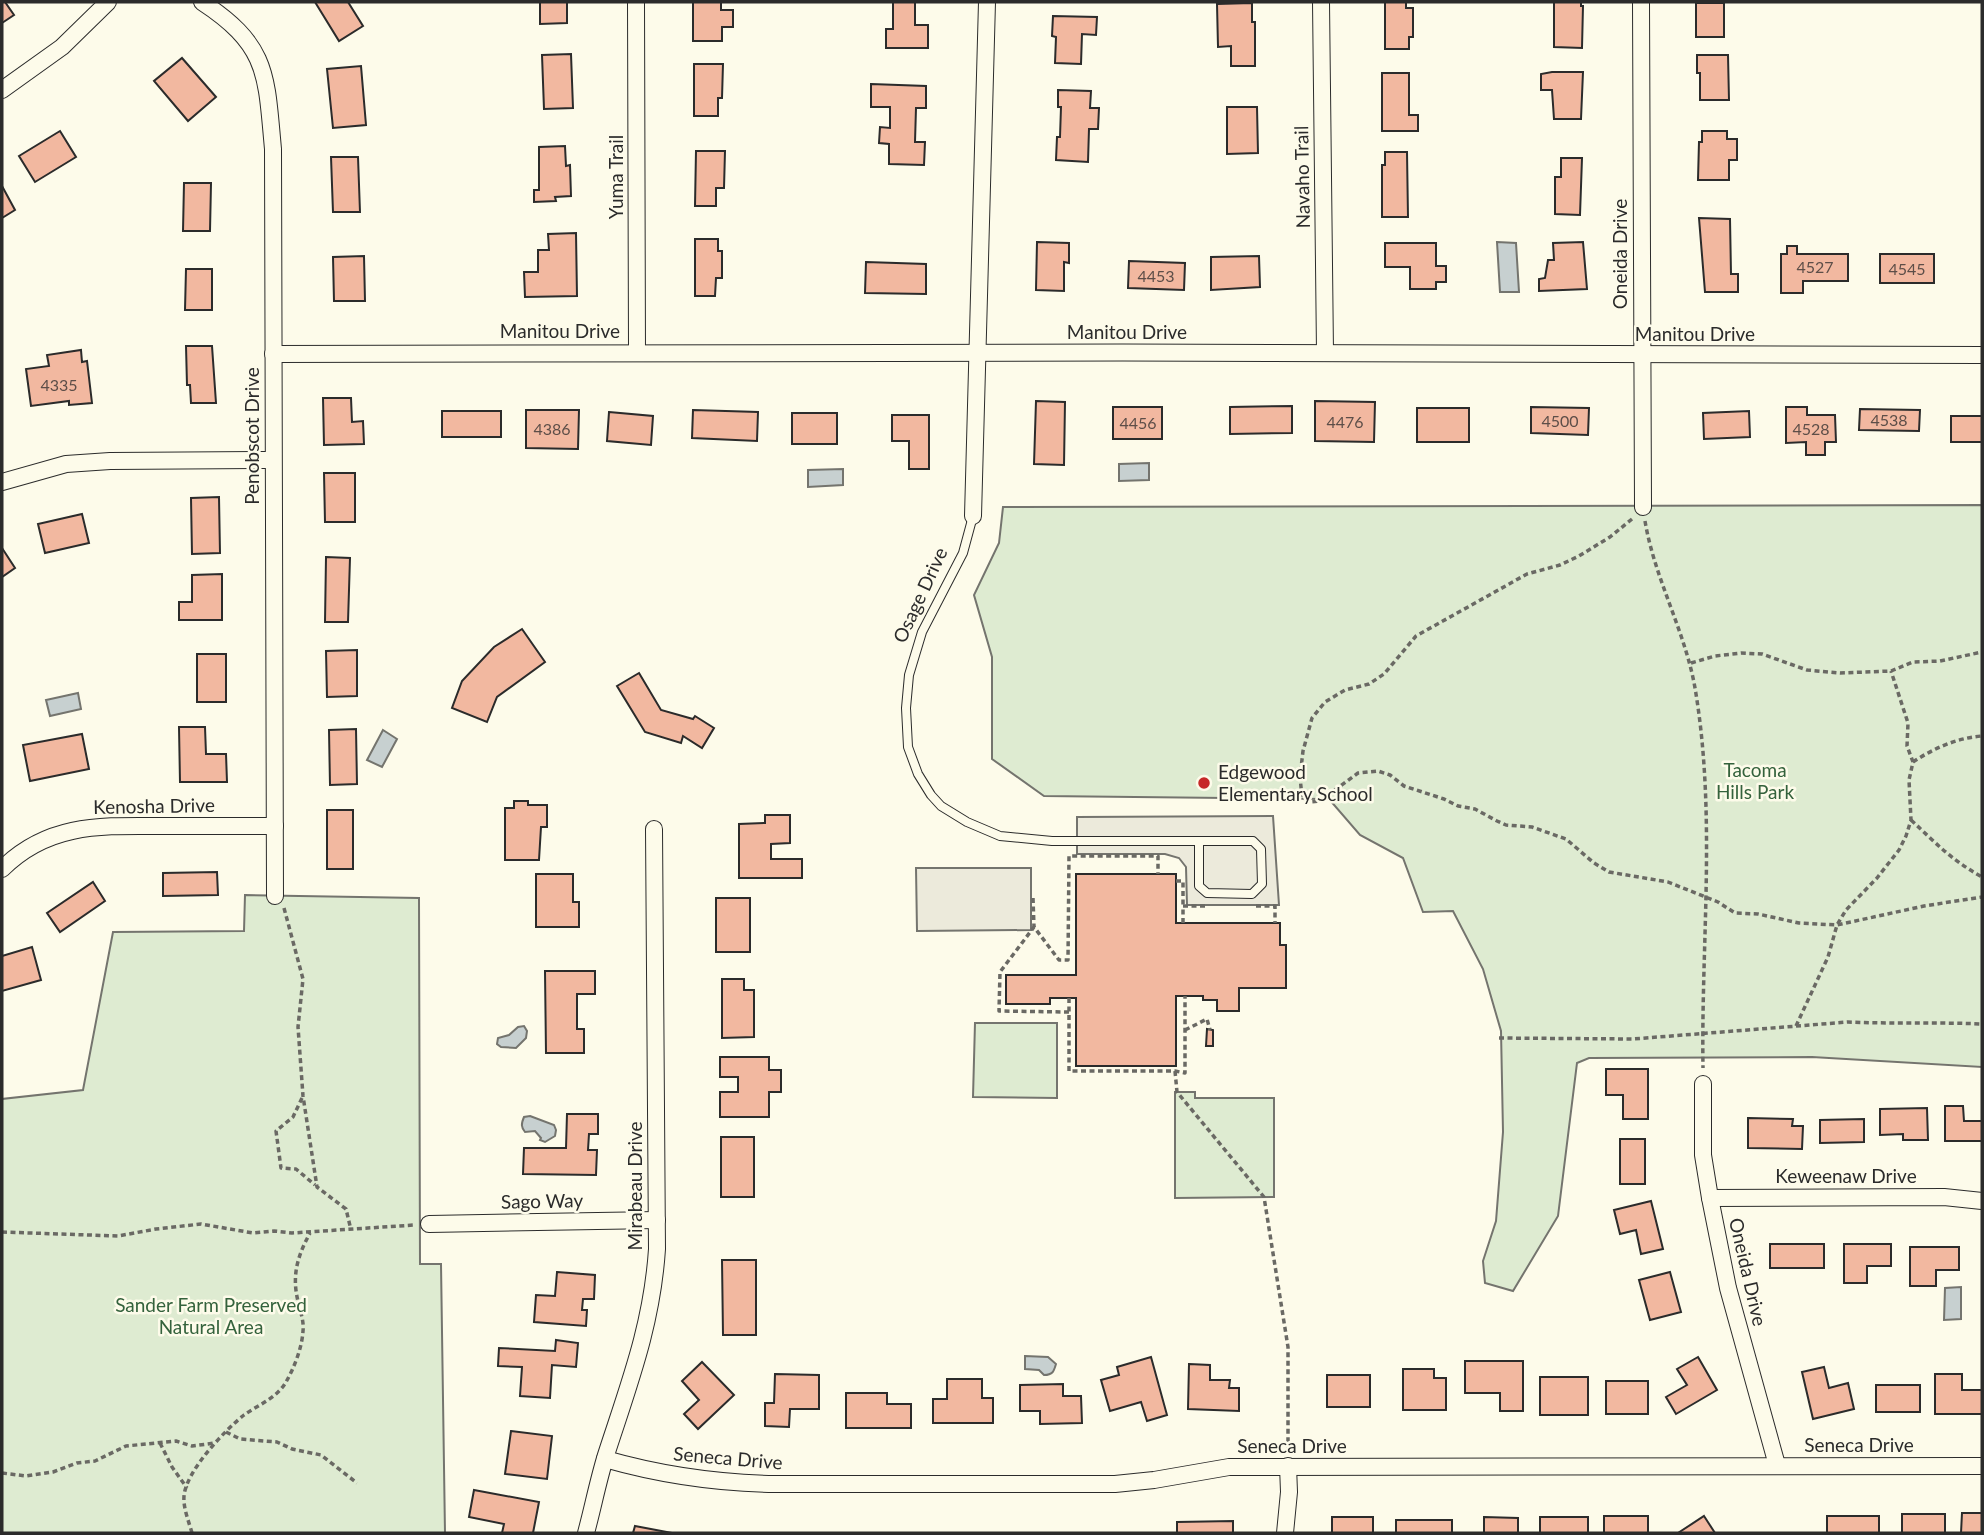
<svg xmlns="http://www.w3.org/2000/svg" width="1984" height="1535" font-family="Lato,sans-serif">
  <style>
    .green { fill: #deebd1; stroke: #74746e; stroke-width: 2 }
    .parking { fill: #eceadb; stroke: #74746e; stroke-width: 2 }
    .water { fill: #c7d0d0; stroke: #74746e; stroke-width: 2 }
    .building { fill: #f2b8a0; stroke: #2b2b2b; stroke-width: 2 }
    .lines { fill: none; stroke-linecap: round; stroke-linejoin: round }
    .service-casing { stroke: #2b2b2b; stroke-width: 10 }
    .minor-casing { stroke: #2b2b2b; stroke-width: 18 }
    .path { stroke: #6a6964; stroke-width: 3.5; stroke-dasharray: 5 3.5; stroke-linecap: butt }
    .service { stroke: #fdfbea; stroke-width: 8 }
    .minor { stroke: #fdfbea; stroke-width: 16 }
    .poi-dot { fill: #c62828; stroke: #fdfbea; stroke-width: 2.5 }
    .labels { text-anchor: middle; stroke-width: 5; stroke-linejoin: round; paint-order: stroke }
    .number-label { font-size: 16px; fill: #5d4e48 }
    .street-label { font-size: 19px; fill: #2b2b2b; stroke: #fdfbea }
    .park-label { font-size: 19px; fill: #34623c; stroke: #fdfbea }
    .poi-label { font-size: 19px; fill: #2b2b2b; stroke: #fdfbea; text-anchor: start }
  </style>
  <rect width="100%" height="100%" fill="#fdfbea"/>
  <g class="green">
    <path d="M1982,505v562l-170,-10 -223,1 -12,5 -19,153 -45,75 -28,-8 -2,-22 13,-40 7,-89 -2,-101 -18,-62 -30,-58 -30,1 -20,-54 -43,-23 -31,-36 -285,-3 -52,-37v-102l-18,-62 25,-52 4,-36z"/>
    <path d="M245,895l174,3 1,366h21l4,269h-443v-434l81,-9 30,-158 131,-1z"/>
    <path d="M975,1023h82v75l-84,-1z"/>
    <path d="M1175,1092h20v6h79v99l-99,1z"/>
  </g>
  <g class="parking">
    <path d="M1273,816l6,89h-92l-1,-38 -7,-9 -14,-4h-88v-37z"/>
    <path d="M916,868h115v62l-114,1z"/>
  </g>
  <g class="water">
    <path d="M1497,242l19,1 3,49h-19z"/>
    <path d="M1149,463v17l-30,1v-17z"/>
    <path d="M843,469v16l-35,2v-17z"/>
    <path d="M78,693l3,16 -31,7 -4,-16z"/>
    <path d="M383,730l14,9 -15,28 -15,-7z"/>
    <path d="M524,1026l3,5 -1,7 -10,10 -15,-1 -4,-3 1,-6 11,-3 9,-8z"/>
    <path d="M530,1116l24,9 2,5 -1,6 -10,6 -5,-2 1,-2 -6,-7 -10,1c-4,-5 -4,-8 -1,-15z"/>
    <path d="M1961,1287v32l-17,1 1,-32z"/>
    <path d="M1025,1356l23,1 8,7c-2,7 -3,11 -12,11l-5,-5 -14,-1z"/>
  </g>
  <g class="building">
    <path d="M2,2h3l9,13 -12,8z"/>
    <path d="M315,2h33l15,24 -24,15z"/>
    <path d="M540,2h27v21l-27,1z"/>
    <path d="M693,2h28v8h12v17h-11v14h-29z"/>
    <path d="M893,2h22v23h13v23h-42v-19h7z"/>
    <path d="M1385,2h21v6h7v29h-4v12h-24z"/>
    <path d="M1554,2h27v4h2l-1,42 -28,-1z"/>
    <path d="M1252,3v19h3v44h-24v-20l-13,1 -1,-43z"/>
    <rect x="1696" y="3" width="28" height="34"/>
    <path d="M1053,16l44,1 -1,18 -14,-1 -1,30 -26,-1 1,-26 -4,-1z"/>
    <path d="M571,54l2,54 -29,1 -2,-54z"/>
    <path d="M1697,55h31l1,45h-29v-27h-3z"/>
    <path d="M182,58l34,39 -28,24 -34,-40z"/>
    <path d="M694,64h29l-1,34h-4v18h-24z"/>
    <path d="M361,66l5,59 -33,3 -6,-59z"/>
    <path d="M1552,72h31l-2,47h-27l-2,-29h-11v-16z"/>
    <path d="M1382,73h27v42h9v16h-36z"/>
    <path d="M871,84l55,2v22h-10l-1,34h10l-1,23 -35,-1v-20l-10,-1 1,-16 10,1v-21h-19z"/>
    <path d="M1058,90l33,1 -1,17h9l-1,21h-9l-1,33 -32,-2 1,-23h3l1,-30h-3z"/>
    <path d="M1227,107h30l1,46 -31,1z"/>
    <path d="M60,131l16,26 -41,25 -16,-26z"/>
    <path d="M1702,131h25v8h10v21h-8v20h-31l1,-38h3z"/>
    <path d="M565,146l1,20 4,-1 1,31 -16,1 1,4 -22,1v-12h5v-43z"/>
    <path d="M696,151h29l-1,37h-8v18h-21z"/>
    <path d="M1385,152h22l1,65h-26v-52h3z"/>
    <path d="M331,157h27l2,55h-27z"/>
    <path d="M1561,158h21l-2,57 -25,-1v-37h6z"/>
    <path d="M184,183h27l-1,48h-27z"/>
    <path d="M2,186l13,24 -13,8z"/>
    <path d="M1699,218l31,1 1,55h7v18h-33z"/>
    <path d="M576,233l1,63 -52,1 -1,-25h14v-22h11l-1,-16z"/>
    <path d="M695,239h23v12h4v27h-6l-1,18h-20z"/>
    <path d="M1037,242l32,1v20l-5,-1v29l-28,-1z"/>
    <path d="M1583,242l4,47 -48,2v-12l6,-1 3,-18h6l-1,-17z"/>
    <path d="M1385,243h51v23h10v16h-10v7h-26v-22h-25z"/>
    <path d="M1787,246h10v8h51v27h-45v12h-22v-39h6z"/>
    <rect x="1880" y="254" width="54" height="29"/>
    <path d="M364,256l1,45h-31l-1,-44z"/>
    <path d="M1259,256l1,31 -49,3v-33z"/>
    <path d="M1129,261l56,2 -1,27 -56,-2z"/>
    <path d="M866,262l60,2v30l-61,-1z"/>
    <path d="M186,269h26v41h-27z"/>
    <path d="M186,346h26l4,57h-25l-1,-18h-3z"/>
    <path d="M81,350l1,12 5,-1 5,42 -23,2v-4l-38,5 -5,-37 23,-3 -2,-11z"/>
    <path d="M323,398h28l1,24 11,-1 1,23 -40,1z"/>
    <path d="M1036,401l29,1 -1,63 -30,-1z"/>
    <path d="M1315,401l60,1 -1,40 -59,-1z"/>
    <path d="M1292,406v27l-62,1v-27z"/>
    <rect x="1113" y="407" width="49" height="32"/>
    <path d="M1531,407l58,1 -1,27 -57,-2z"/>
    <path d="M1786,407h21v8h28l1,27h-11v13h-19v-13l-20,1z"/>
    <rect x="1417" y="408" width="52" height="34"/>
    <path d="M1860,409l60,1 -1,21 -60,-1z"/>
    <path d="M526,410h53l-1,39 -52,-1z"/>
    <path d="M693,410l65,2 -1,29 -65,-3z"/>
    <rect x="442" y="411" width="59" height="26"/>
    <path d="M1749,411l1,26 -46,2 -1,-26z"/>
    <path d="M609,412l44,4 -2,29 -44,-4z"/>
    <rect x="792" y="413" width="45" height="31"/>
    <path d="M892,415h37v54h-20v-28h-17z"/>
    <rect x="1951" y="416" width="31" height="26"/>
    <path d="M324,473h31v49h-30z"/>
    <path d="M219,497l1,56 -28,1 -1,-56z"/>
    <path d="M82,514l7,29 -44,10 -7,-29z"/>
    <path d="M2,548l13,20 -13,9z"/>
    <path d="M326,557l24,1 -2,64h-23z"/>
    <path d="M222,574v46h-43v-18h13v-27z"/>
    <path d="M522,629l23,33 -48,35 -10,25 -35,-14 10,-27 32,-34z"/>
    <path d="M357,650v46l-30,1 -1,-46z"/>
    <rect x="197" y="654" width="29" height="48"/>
    <path d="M639,673l22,37 32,9 2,-3 19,12 -12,20 -19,-12 -2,7 -36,-11 -28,-46z"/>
    <path d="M179,727h26l1,27h20l1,28h-47z"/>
    <path d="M356,729l1,55 -27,1 -1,-55z"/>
    <path d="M82,734l7,35 -59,12 -7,-36z"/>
    <path d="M514,801h14v4h19v22h-6l-2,33h-34v-52h9z"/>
    <rect x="327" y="810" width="26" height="59"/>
    <path d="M765,815h25v28l-19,1v15h31v19h-63v-54l26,-1z"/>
    <path d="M217,872l1,23 -55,1v-23z"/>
    <path d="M536,874h37v28h6v25h-43z"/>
    <path d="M1076,874h100v49h104v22h6v43h-47v23h-22v-11h-14v-4h-27v70h-100v-68h-26v6h-44v-29h70z"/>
    <path d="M93,882l12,19 -45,31 -13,-19z"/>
    <rect x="716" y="898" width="34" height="54"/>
    <path d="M32,947l9,33 -39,11v-35z"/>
    <path d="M545,971h50v23h-18v35h7v24h-38z"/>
    <path d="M722,979h22v11h10v47l-32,1z"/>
    <path d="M1207,1029l6,1v16h-7z"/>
    <path d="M720,1057h49v13h12v22h-12v25h-49v-25h18v-15h-18z"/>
    <path d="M1606,1069h42v50h-25v-24h-17z"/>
    <path d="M1945,1106h18l1,15h18v20h-37z"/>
    <path d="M1927,1108l1,32h-25v-6l-23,1v-26z"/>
    <path d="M567,1114h31v20h-9l-1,16h9l-1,25 -73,-1 1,-26h42z"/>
    <path d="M1748,1118l45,1 -1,7h11l-1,23 -54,-1z"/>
    <path d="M1864,1119v23l-44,1v-23z"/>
    <rect x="721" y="1137" width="33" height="60"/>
    <rect x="1620" y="1139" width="25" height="45"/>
    <path d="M1651,1201l12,48 -22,5 -5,-24 -16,4 -6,-24z"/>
    <rect x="1770" y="1244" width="54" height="24"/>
    <path d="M1844,1244h47v22h-24v17h-23z"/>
    <path d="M1910,1247h49v23h-23v16h-26z"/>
    <path d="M722,1260h34v75h-33z"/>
    <path d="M557,1272l38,3 -1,24h-11l-1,11h5l-1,16 -52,-4 2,-27 19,1z"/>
    <path d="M1670,1272l11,40 -31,8 -11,-40z"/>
    <path d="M556,1340l22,3 -2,24 -24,-2 -2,33 -30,-2 2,-29 -24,-1 1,-18 56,3z"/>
    <path d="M1151,1357l16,58 -20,6 -6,-19 -31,9 -9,-31 18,-5 -2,-8z"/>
    <path d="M1698,1357l19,33 -41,24 -10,-17 21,-12 -10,-16z"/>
    <path d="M1465,1361h58v50h-23v-18h-35z"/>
    <path d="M702,1362l32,33 -36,34 -14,-15 15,-14 -17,-19z"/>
    <path d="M1189,1364l21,1v15h20l-1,8h10v23l-51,-2z"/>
    <path d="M1824,1367l5,21 19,-5 6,26 -41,10 -11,-47z"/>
    <path d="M1403,1369h31v9h12v32h-43z"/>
    <path d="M775,1374l44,1v34h-29l-1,18 -24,-1v-23h9z"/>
    <path d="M1935,1374h27v16h20v24h-47z"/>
    <rect x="1327" y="1375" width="43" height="32"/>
    <rect x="1540" y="1377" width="48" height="38"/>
    <path d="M947,1379h35v19h11v25h-60v-24h14z"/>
    <rect x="1606" y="1381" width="42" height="33"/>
    <path d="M1063,1384v12h18l1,27 -42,1v-13h-20v-26z"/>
    <rect x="1876" y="1385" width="44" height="27"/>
    <path d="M846,1393h41v11h24v24h-65z"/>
    <path d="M511,1431l41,5 -5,43 -42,-5z"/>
    <path d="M474,1490l65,12 -6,31h-31l2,-9 -35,-7z"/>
    <path d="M1962,1513h20v20h-21z"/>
    <rect x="1902" y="1514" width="43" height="19"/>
    <rect x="1604" y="1516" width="44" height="17"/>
    <path d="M1704,1516l11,17h-37z"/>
    <rect x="1827" y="1516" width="52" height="17"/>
    <rect x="1332" y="1517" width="41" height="16"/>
    <path d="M1484,1517l34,1v15h-48h14z"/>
    <rect x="1540" y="1517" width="48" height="16"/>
    <rect x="1396" y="1520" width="56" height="13"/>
    <path d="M1233,1521v12h-56v-11z"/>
    <path d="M635,1526l37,7h-39z"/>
  </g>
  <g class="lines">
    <defs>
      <path id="service" d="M973,516l-10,37 -41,79 -13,43 -3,33 2,39 10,27 13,21 10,11 26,16 33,14 52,5h201l8,8 1,35 -10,10 -45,-1 -8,-7v-45"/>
      <g id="minor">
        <path d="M202,2c67,44 64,73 71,147l2,747"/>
        <path d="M636,2l1,349"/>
        <path d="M1321,2l4,350"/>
        <path d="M1641,2l2,505"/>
        <path d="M2,90l60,-43 46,-45"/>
        <path d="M273,354c570,-4 1139,0 1709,1"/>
        <path d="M2,482l64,-18 44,-3 163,-1"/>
        <path d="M973,516l14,-514"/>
        <path d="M2,869c48,-48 104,-43 166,-43 35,0 71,0 107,0"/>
        <path d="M1703,1084v71l7,43 18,90 49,177"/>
        <path d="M1710,1198l234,-1 38,4"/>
        <path d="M429,1224l228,-4"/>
        <path d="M605,1459c56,16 111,24 170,25h340l39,-4 75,-13 753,-1"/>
        <path d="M586,1533c7,-26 12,-52 20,-78 23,-71 46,-130 51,-206l-3,-420"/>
        <path d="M1285,1533l4,-41 -1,-26"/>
      </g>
    </defs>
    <use href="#service" class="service-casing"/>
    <use href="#minor" class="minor-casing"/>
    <g class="path">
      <path d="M1632,519l-22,18 -31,19 -19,9 -33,9 -111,62 -32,38 -15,10 -24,6 -20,12 -13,16 -9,33 -3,26 2,20 7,5 11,-1 38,-28 20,-2 12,4 14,11 40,13 14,7 17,3 22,12 9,4 26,2 34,12 28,24 15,9 59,10 50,20 17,11 23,1 41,9 38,2 87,-19 58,-9"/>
      <path d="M1645,521c10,60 42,113 51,173 20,124 5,250 7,374"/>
      <path d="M1691,663l24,-7 26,-3 21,1 45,16 33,3 51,-2 22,-9 27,-1 42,-9"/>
      <path d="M1913,762c21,-14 44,-24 69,-26"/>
      <path d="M1911,820c26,24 39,39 71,57"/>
      <path d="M1176,881h7v25"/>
      <path d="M1033,898l1,29"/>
      <path d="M1256,906h19v17"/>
      <path d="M284,908l19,71 -5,48 5,69 14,91 29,22 5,21"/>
      <path d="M1183,923v-17h23"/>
      <path d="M1069,998v73h106l10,2v-77"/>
      <path d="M1069,1012l-70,-1 1,-39 34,-45 25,33h9l1,-104h89v18"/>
      <path d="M1796,1026l32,-69 9,-32 9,-15 31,-32 22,-28 7,-14 5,-16 -2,-40 4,-18 -6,-16 1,-23 -17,-52"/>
      <path d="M1185,1030l22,-11 3,11"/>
      <path d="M1499,1038l134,1 215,-17c45,2 89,0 134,2"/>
      <path d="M1175,1071l2,21 87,105 24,150v103"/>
      <path d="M302,1098l-9,19 -17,14 5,37 15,1 19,16"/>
      <path d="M2,1232l116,4 38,-7 45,-5 52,9 21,-2 18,2 122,-8"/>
      <path d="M226,1432l14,7 37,3 15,7 29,6 36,28"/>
      <path d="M160,1443l12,24 15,21"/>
      <path d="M2,1473l24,3 27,-4 24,-9 18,-2 31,-15 50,-5 16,5 23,-3"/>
      <path d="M192,1533c-3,-11 -9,-25 -8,-37 2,-25 41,-66 60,-81 14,-10 33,-17 42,-33 8,-14 16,-34 17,-51 1,-9 -2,-17 -4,-26 -8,-28 -2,-48 11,-72"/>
    </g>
    <use href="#service" class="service"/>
    <use href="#minor" class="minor"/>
  </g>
  <circle class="poi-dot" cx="1204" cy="783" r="7"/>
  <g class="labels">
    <g class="number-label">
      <text x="1815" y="273">4527</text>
      <text x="1907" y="275">4545</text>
      <text x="1156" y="282">4453</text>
      <text x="59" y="391">4335</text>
      <text x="1889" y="426">4538</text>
      <text x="1560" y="427">4500</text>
      <text x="1345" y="428">4476</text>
      <text x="1138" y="429">4456</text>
      <text x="552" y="435">4386</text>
      <text x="1811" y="435">4528</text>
    </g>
    <g class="street-label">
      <text transform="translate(616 177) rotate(-90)" y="7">Yuma Trail</text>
      <text transform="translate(1302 177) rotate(-91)" y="7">Navaho Trail</text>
      <text transform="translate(1620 254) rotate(-90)" y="7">Oneida Drive</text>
      <text x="560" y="338">Manitou Drive</text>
      <text x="1127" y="339">Manitou Drive</text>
      <text x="1695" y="341">Manitou Drive</text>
      <text transform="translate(252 436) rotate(-90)" y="7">Penobscot Drive</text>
      <text transform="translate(920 595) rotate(-65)" y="7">Osage Drive</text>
      <text transform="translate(154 806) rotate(-1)" y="7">Kenosha Drive</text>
      <text x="1846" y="1183">Keweenaw Drive</text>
      <text transform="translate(635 1186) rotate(-90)" y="7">Mirabeau Drive</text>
      <text transform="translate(542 1201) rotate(-1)" y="7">Sago Way</text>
      <text transform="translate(1748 1272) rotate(77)" y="7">Oneida Drive</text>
      <text x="1859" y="1452">Seneca Drive</text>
      <text x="1292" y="1453">Seneca Drive</text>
      <text transform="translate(728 1458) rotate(5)" y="7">Seneca Drive</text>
    </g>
    <g class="park-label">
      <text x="1755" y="777">Tacoma<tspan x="1755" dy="22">Hills Park</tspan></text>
      <text x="211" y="1312">Sander Farm Preserved<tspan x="211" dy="22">Natural Area</tspan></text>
    </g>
    <g class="poi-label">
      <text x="1218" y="779">Edgewood<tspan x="1218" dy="22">Elementary School</tspan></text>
    </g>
  </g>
  <rect width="1984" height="1535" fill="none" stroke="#2b2b2b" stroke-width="7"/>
</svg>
